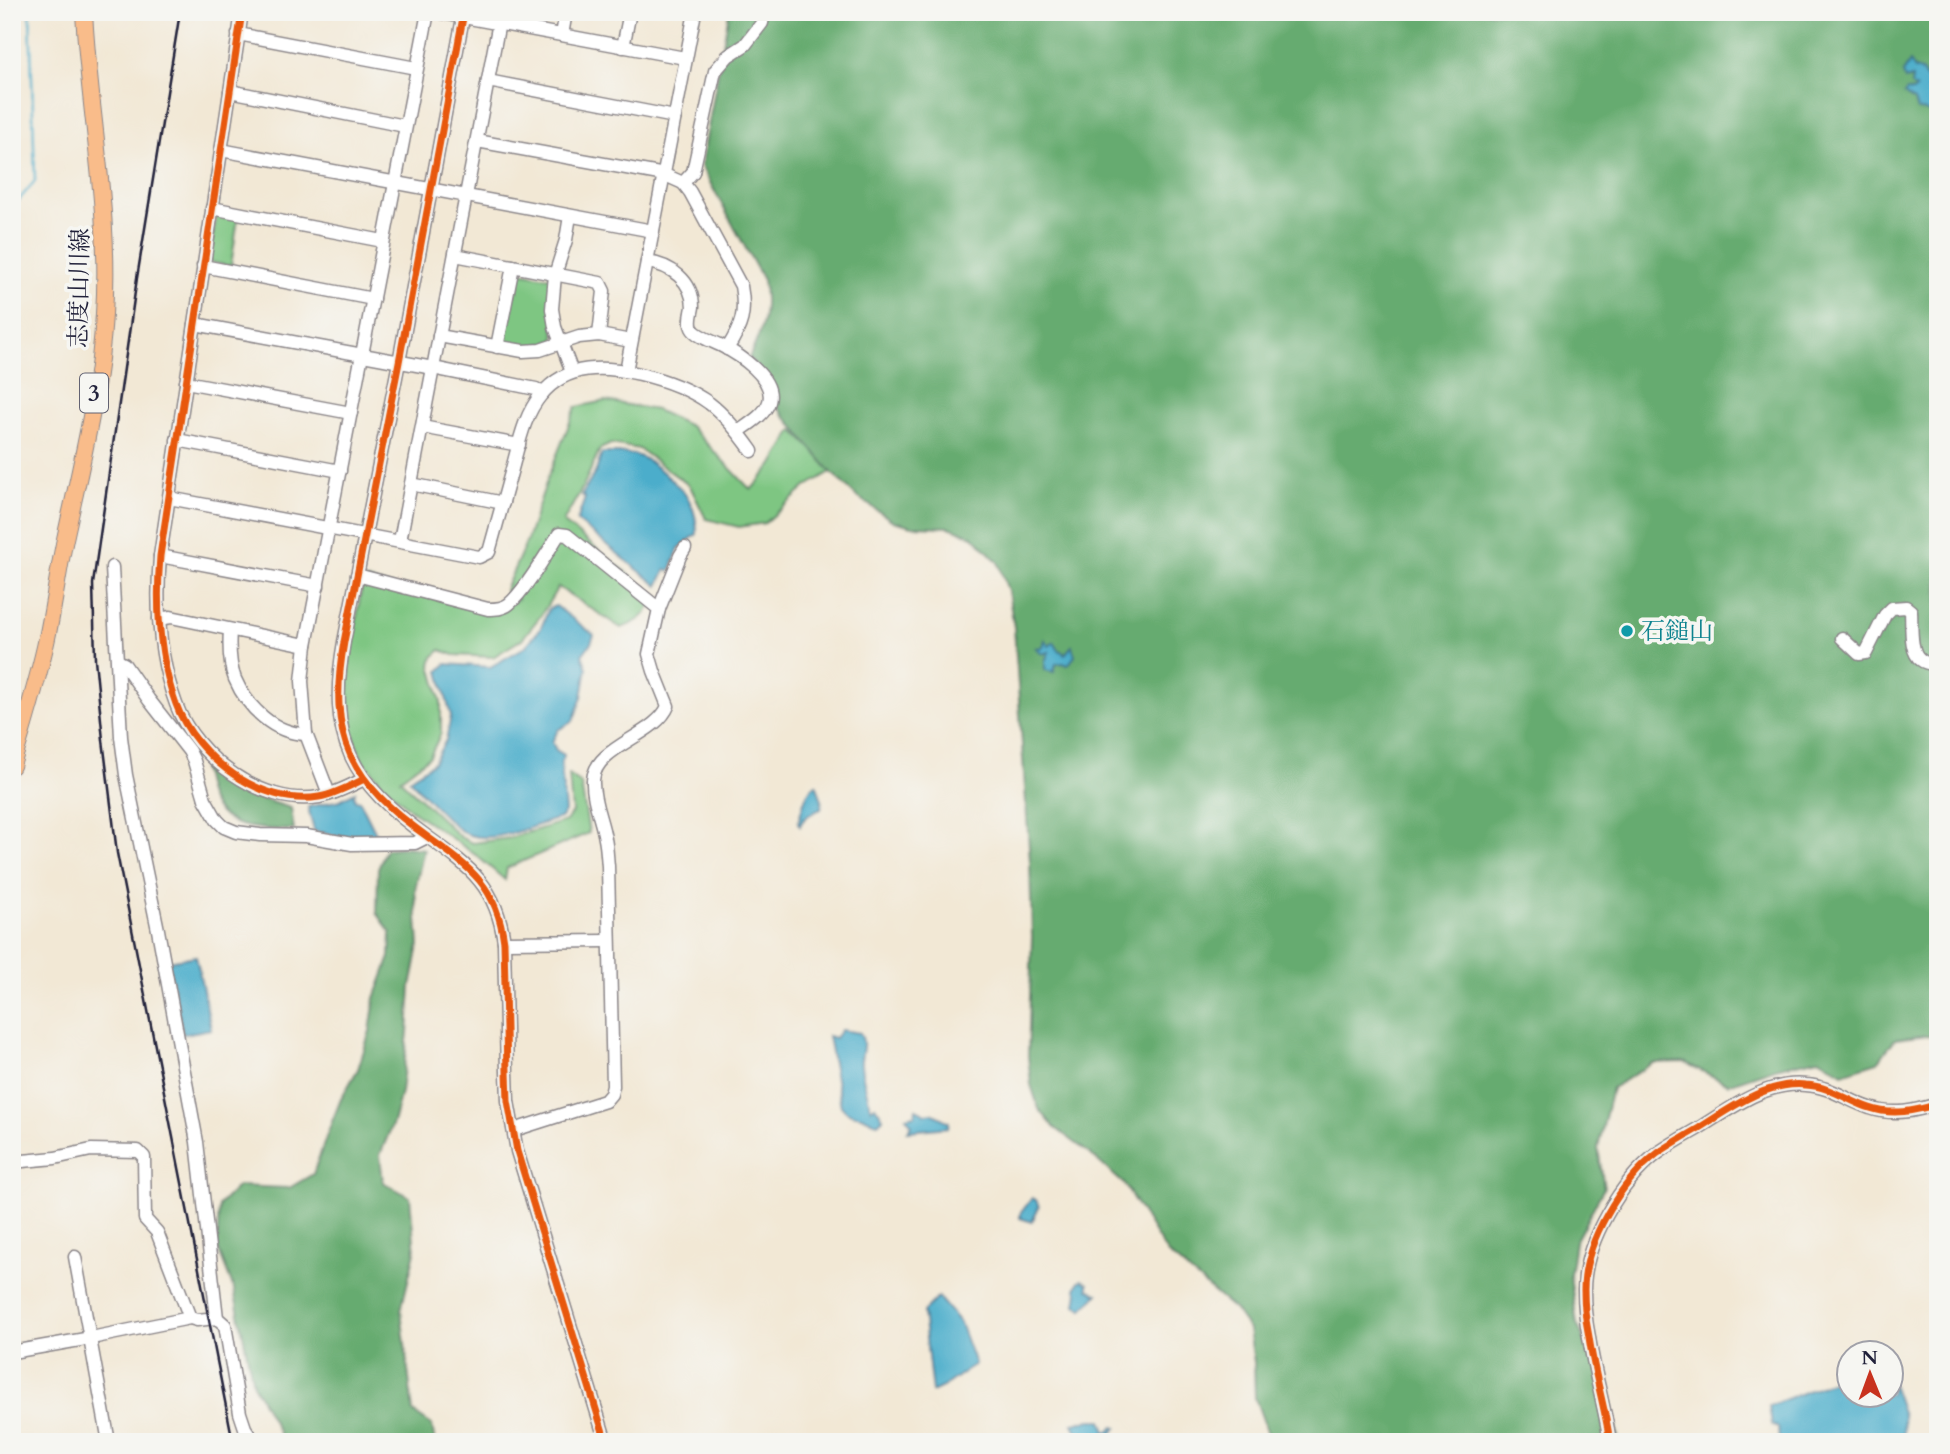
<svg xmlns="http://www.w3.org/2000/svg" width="1950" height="1454" font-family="Cardo,'Noto Serif JP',serif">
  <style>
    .green { fill: #7ec682; stroke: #50745e; stroke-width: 2 }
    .forest { fill: #66ab70; stroke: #446656; stroke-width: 2 }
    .water { fill: #4cadcb; stroke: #376883; stroke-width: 2 }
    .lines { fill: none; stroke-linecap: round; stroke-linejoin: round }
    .stream { stroke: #4cadcb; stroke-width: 2.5 }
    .minor-casing { stroke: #8a8588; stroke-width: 15 }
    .major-casing { stroke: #8a8588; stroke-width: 18 }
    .minor { stroke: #fff; stroke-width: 12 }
    .major { stroke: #f9bc8a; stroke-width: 16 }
    .rail { stroke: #22223b; stroke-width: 2.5 }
    .cycleway-casing { stroke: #f6f6f2; stroke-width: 11 }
    .cycleway { stroke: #e8590c; stroke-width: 7 }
    .culture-dot { fill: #0f9aa8; stroke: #f6f6f2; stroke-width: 2.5 }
    .labels { text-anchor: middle; stroke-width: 7; stroke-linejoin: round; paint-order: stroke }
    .shield { fill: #f6f6f2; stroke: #626272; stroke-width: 2 }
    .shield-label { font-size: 23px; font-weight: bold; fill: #22223b }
    .street-label { font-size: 24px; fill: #22223b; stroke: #f6f6f2 }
    .culture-label { font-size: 24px; fill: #0d838f; stroke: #f6f6f2; text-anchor: start }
  </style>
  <rect width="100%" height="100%" fill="#f6f6f2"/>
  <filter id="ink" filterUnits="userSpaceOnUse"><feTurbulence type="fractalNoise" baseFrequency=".0143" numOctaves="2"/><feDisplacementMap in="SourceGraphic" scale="14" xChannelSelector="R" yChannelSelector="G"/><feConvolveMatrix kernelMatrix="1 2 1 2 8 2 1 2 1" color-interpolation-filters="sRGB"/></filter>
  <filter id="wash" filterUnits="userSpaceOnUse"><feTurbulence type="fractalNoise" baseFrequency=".00686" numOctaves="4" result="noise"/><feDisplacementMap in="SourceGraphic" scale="28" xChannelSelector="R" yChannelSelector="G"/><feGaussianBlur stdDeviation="1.57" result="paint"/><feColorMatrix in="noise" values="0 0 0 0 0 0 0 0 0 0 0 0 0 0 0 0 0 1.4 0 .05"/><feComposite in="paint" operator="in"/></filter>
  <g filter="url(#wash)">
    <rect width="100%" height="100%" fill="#f2e8d5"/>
    <g class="green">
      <path d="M217,213l21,5 -7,48 -23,-4z"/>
      <path d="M516,271l36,7 3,62c-17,7 -30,7 -48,4l-4,-6z"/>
      <path d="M605,401l51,9 34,16 61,64 21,-24 21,-36 25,25 13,17 -24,14 -42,37 -26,4 -33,-8 -16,-33 -51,-37 -28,-5 -11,5 -17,38 -20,35 92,73c-6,19 -15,27 -34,33l-63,-41 -16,27 -20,25 -29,18 -39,-2 -13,-5 -8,7 -2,8 10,37v31l-11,23 -30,23 60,58 12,6 38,-5 56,-17 6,-9 -3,-37 12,9 8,49 -82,35 -2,12 -28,-24 -66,-46 -29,-27 -21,-25 -12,-37 -5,-29 18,-106 5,-6 122,33 29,-14 -13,-9 22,-50 21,-63 28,-70z"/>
    </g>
    <g class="forest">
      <path d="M729,12h1209v1025l-10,-2 -33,4 -17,23 -35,11 -24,-15 -44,10 -47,16 -44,-22 -31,1 -41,25 -14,60 6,40 -29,54 -5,33 7,49 29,61 13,57h-348l-16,-44 -1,-36 -5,-32 -15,-21 -67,-56 -43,-69 -35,-31 -35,-26 -15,-18 -8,-24 -3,-29 4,-119 -2,-75 -16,-235 -6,-36 -10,-29 -25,-26 -24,-9 -37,-1 -19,-5 -37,-25 -25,-24 -56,-68c2,-20 -14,-32 -26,-46 13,-28 20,-46 14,-78l-62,-114z"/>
      <path d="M207,764c26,26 50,34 84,44l3,22c-34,-2 -68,3 -85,-33 -3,-8 -4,-19 -7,-27z"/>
      <path d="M405,847l19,2 -9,41 4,55 -8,42 -3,46 -7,59 -8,31 -13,32 3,27 27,15 5,55 -14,58 12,102 19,13 3,17h-154l-3,-11 -25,-47 -19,-94 -17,-44 2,-41 19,-19 51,2 24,-14 16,-45 12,-30 17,-30 12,-38 5,-33 15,-41 1,-24 -14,-20 1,-45 8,-19z"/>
    </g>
    <g class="water">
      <path d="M1910,62l5,7 6,2c3,6 7,8 11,13 8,10 6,22 6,35l-3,2c-4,-8 -9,-11 -18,-11l-3,-9 -10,-7 3,-3 6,1 3,-3 -5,-3 1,-8 -7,2 -2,-7z"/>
      <path d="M602,453c13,0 27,-1 39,4 13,6 43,32 49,45 5,10 7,20 7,32l-18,14 -9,23 -4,-2 -8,17 -81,-65 8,-23 -3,-3 14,-24z"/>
      <path d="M556,606l38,29 -3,8 -9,12 5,13 -5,29 -9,24 -15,9 -6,12 4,8 8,5 -3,9 4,48 -5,6c-26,7 -76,31 -100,12 -18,-14 -34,-34 -51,-51l24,-16 13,-23 5,-24 -12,-45 7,-7 44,3 35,-20 16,-19 8,-20z"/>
      <path d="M1045,640l4,6 5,-4 4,7 7,5 7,-8 3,10 -7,9 -5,-2 -7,1 -2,8 -9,-2v-9l4,-9 -7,2 -6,-6 7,-1z"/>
      <path d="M816,784l6,16 -1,9c-7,2 -18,8 -21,17l-2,-3c4,-13 6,-30 18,-39z"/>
      <path d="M355,792l-1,4 1,4 5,1 18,36 -27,2 -37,-8 -6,-24 32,-7z"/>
      <path d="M196,956l15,73 -28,5 -15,-73z"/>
      <path d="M841,1030l19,3c7,13 0,20 1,32 1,10 3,18 6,28 2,5 1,10 4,16l4,-3 8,12 -5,5c-7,-1 -10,-5 -17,-7 -9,-2 -13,-1 -20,-10l-13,-70 7,2z"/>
      <path d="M916,1109l10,5 6,-1 17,9 -1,5 -40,4 4,-6 -6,-8 9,-2z"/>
      <path d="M1032,1198l4,2 3,6 -7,16 -12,-4v-4z"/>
      <path d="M1082,1280l6,4v5l10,5 -15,15 -7,-4 2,-12 -2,-4 3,-8z"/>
      <path d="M938,1297l22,26 15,41 -32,23 -11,5 -9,-80z"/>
      <path d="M1848,1375v19h42l1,-13 12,34 1,27h-125l-1,-15 -6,-2 -3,-19z"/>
      <path d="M1091,1420h11l4,12 4,-1 3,-4 4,1 -5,5 1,6 -3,3h-28l-9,-18z"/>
    </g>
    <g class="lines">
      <path class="stream" d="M12,208l23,-27 -5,-169"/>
    </g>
  </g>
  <g filter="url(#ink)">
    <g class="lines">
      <defs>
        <g id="minor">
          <path d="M242,12l-82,544c-4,49 -1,102 16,148 19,53 86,103 143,93 16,-3 31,-11 45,-18"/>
          <path d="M437,12l248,46"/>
          <path d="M464,12l-65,350 -55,280c-17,96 6,140 85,196 42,30 68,49 75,104l3,130 1,29 9,50 89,291"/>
          <path d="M238,34l178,34"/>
          <path d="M562,35l4,-23"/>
          <path d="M623,47l7,-35"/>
          <path d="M488,81l187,36"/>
          <path d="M230,91l175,35"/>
          <path d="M477,141l188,34 18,8 7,9 51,94c5,27 1,40 -14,63"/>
          <path d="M221,150l432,81"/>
          <path d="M683,183l10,-11 22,-101 13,-15 17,-11 17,-22 2,-11"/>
          <path d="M212,208l171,33"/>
          <path d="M570,216l-4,24 -11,35 -3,34 3,18 17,45"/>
          <path d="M455,255l145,28 4,8 -5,44"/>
          <path d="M647,262c24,3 46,19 46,45 -1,6 -4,15 -1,21 4,8 20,13 28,17 18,9 56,33 49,57 -4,13 -20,22 -31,30"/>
          <path d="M203,266l170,33"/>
          <path d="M195,324l238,44 103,21 6,5"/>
          <path d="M439,336l84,15 17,-1 39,-13 20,-2 32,6"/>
          <path d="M497,347l16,-81"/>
          <path d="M626,371l69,-359"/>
          <path d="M186,382l165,31"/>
          <path d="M422,427l97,18"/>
          <path d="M177,440l163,31"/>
          <path d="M411,484l92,19"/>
          <path d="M169,498l310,59 10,-5c8,-28 15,-55 23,-83 7,-25 12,-54 29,-74 26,-32 64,-29 99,-21 25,6 48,14 69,29 17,13 31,31 43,48"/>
          <path d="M400,541l101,-529"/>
          <path d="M160,556l158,30"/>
          <path d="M112,567l9,170 5,38 32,155 39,212 20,176"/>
          <path d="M357,575l131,34c7,0 15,0 21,-5 16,-13 38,-51 50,-70l8,1 92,74 -10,45 5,17 14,35c-12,30 -73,40 -75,74 -1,20 9,40 12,59 2,9 2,18 3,27l5,220 -2,8 -6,7 -91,29"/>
          <path d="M659,609l21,-53 5,-8"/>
          <path d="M159,619l12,-2 135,28"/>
          <path d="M230,630c-1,15 -1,34 5,49 12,28 39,55 71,55"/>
          <path d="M1842,638l17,16 7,-1 19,-38 7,-7 14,-1 5,4c1,14 -2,41 10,49 5,4 11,4 17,5"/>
          <path d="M118,661l6,3 25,36 40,51 5,10 11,38 12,21 7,7 12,5 24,3 46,1 46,8 63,-1 12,-6"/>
          <path d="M329,794l-23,-60 -4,-53 4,-36 122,-633"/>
          <path d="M504,942l105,-1"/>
          <path d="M12,1162l43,-4 36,-8 47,1 6,6 1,62 12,13 33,86"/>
          <path d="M75,1257l34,185"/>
          <path d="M12,1352l79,-14 99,-20 7,2 20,-2 8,7 15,88 5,15 9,14"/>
          <path d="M1610,1442c-5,-35 -16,-69 -21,-105 -3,-15 -5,-32 -5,-47 0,-48 37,-109 74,-137 13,-9 27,-17 41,-25 32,-20 67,-47 107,-43 24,1 42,16 64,23 23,8 45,3 68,-4"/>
        </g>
        <path id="major" d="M12,766c12,-42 26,-85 35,-128 7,-33 11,-66 18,-99 16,-74 35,-149 39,-225 7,-101 -15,-201 -20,-302"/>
      </defs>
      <use href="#minor" class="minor-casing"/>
      <use href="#major" class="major-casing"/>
      <use href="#minor" class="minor"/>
      <use href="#major" class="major"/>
      <path class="rail" d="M180,12l-43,266 -44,306 2,75 8,81 14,113 116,589"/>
      <defs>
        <g id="cycleway">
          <path d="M242,12l-82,544c-4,49 -1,102 16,148 19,53 86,103 143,93 16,-3 31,-11 45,-18"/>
          <path d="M464,12l-65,350 -55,280c-17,96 6,140 85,196 42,30 68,49 75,104l3,130 1,29 9,50 89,291"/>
          <path d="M1610,1442c-5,-35 -16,-69 -21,-105 -3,-15 -5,-32 -5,-47 0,-48 37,-109 74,-137 13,-9 27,-17 41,-25 32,-20 67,-47 107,-43 24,1 42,16 64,23 23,8 45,3 68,-4"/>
        </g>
      </defs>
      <use href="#cycleway" class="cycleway-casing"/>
      <use href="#cycleway" class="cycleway"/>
    </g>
  </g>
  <circle class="culture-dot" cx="1627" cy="631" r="7"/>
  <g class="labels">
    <rect class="shield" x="80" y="373.5" width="28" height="39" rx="5"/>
    <g class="shield-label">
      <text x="94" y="401">3</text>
    </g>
    <g class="street-label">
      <text transform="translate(79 288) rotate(-89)" y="8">志度山川線</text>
    </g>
    <g class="culture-label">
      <text x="1641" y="639">石鎚山</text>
    </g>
  </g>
  <rect width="1950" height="1454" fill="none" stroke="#f6f6f2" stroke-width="42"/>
  <g transform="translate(1870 1374) rotate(359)"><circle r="33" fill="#f6f6f2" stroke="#a1a1a9" stroke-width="2"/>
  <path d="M0-5L12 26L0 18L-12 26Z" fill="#c8321e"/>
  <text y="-10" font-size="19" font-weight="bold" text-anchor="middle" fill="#22223b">N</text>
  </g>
</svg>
